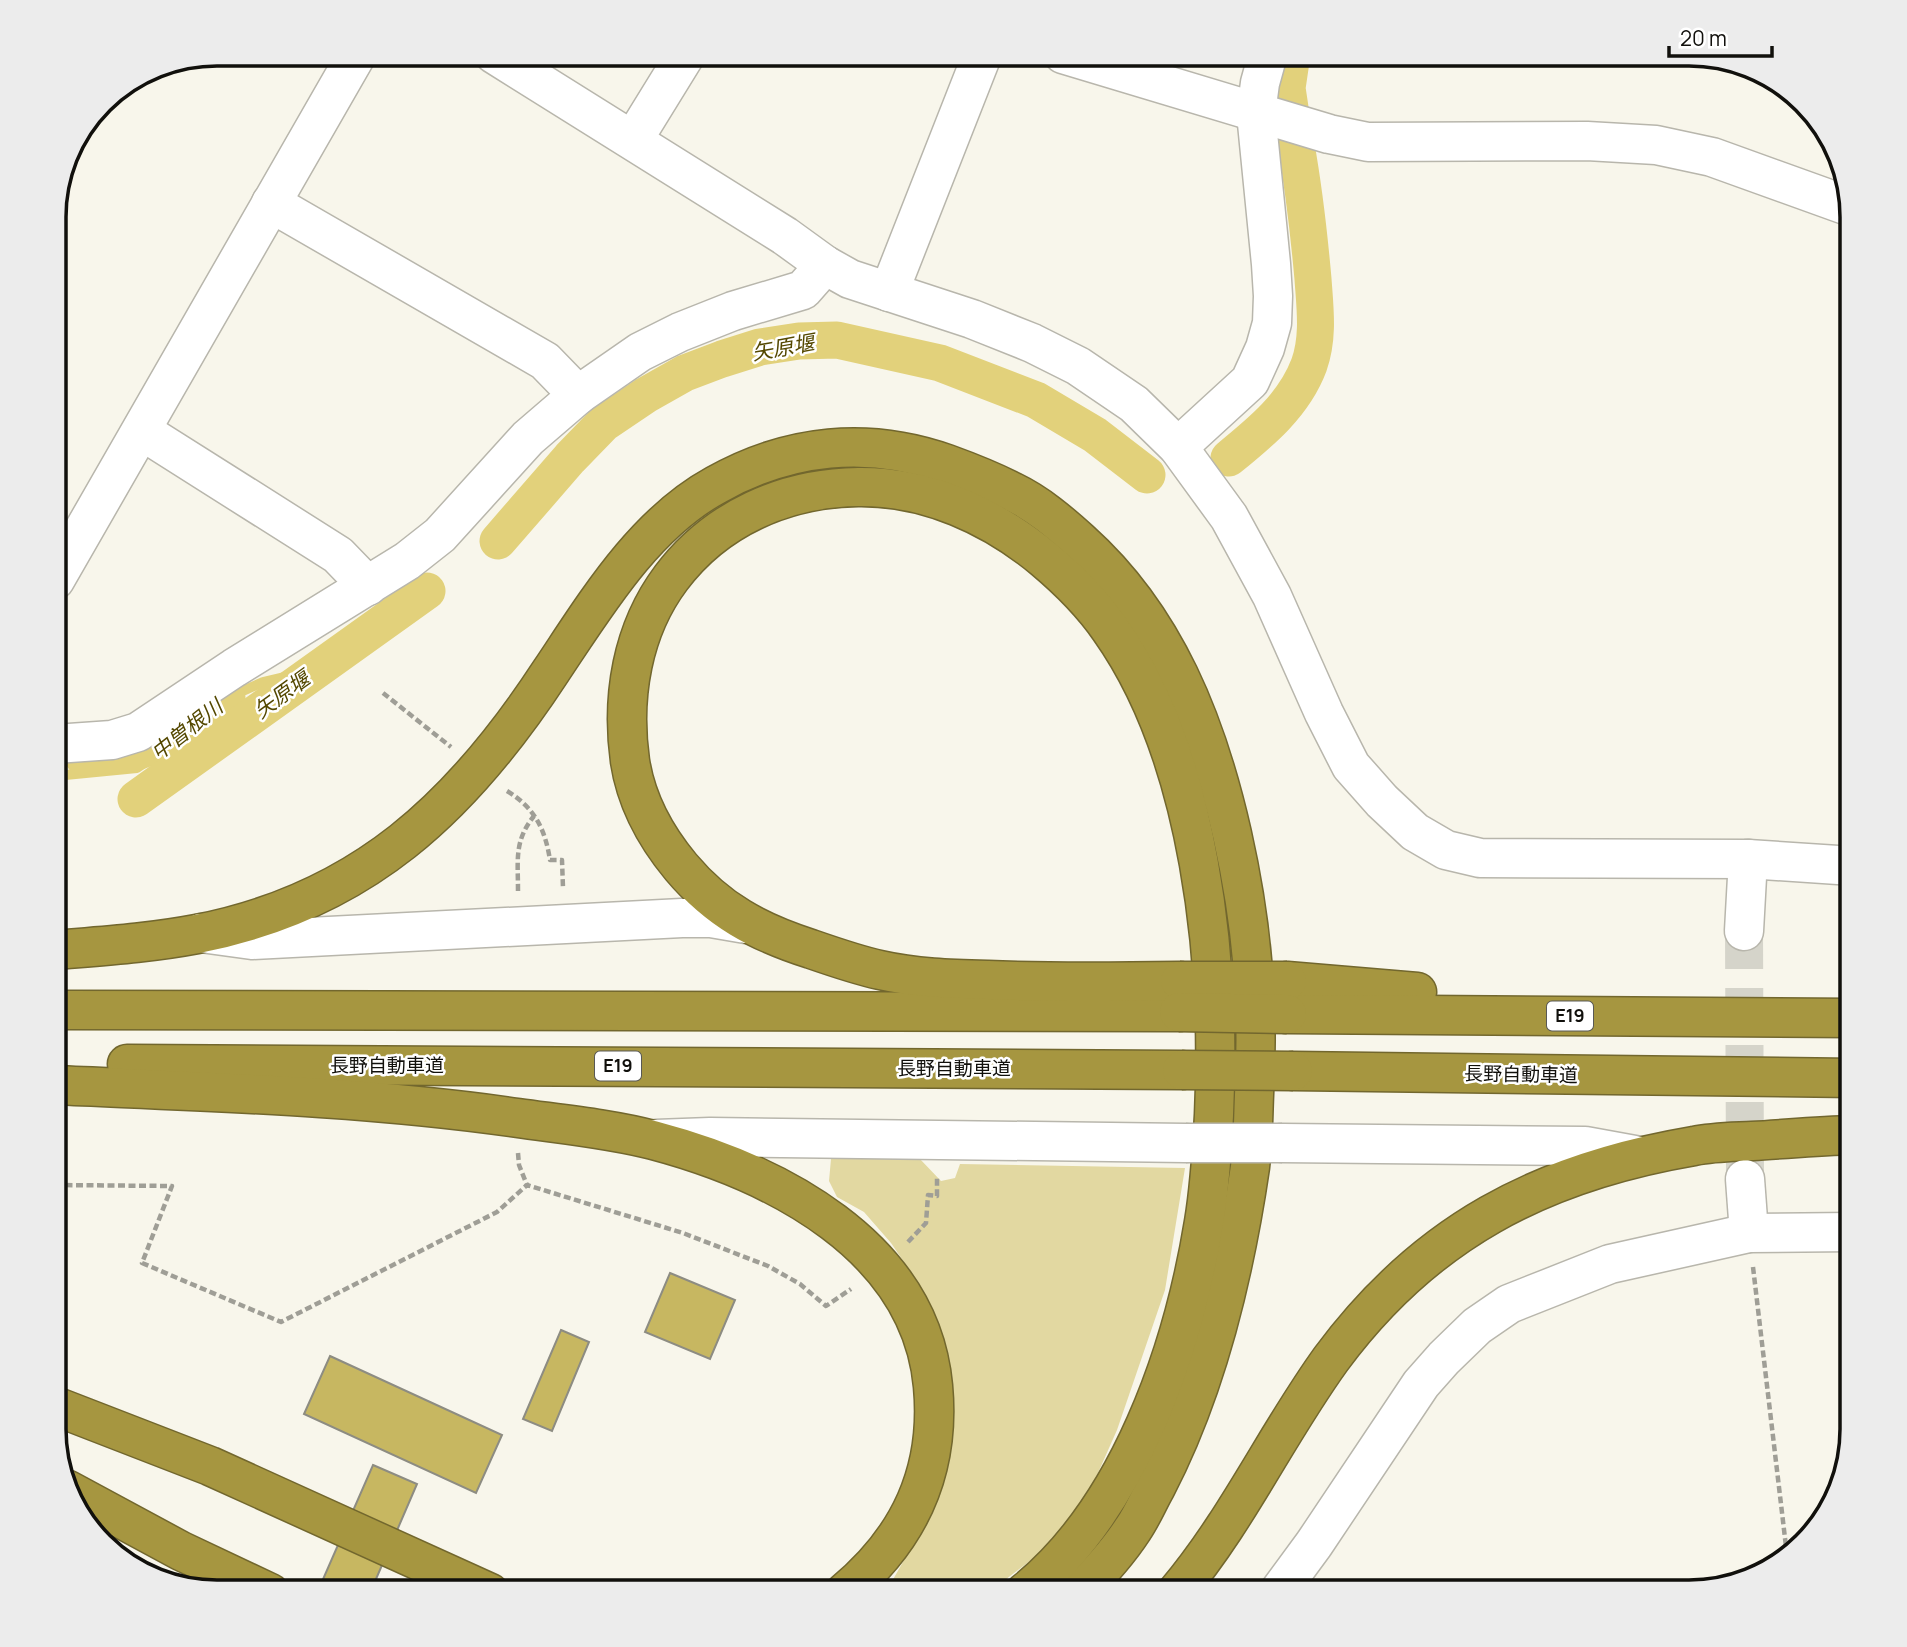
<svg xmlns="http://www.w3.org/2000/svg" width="1907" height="1647" font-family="Manrope,'Noto Sans JP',sans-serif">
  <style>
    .green { fill: #e2d8a1 }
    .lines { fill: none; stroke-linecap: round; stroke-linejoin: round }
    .stream { stroke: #e2d17b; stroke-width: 10 }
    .canal { stroke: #e2d17b; stroke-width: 37 }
    .building { fill: #c7b761; stroke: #8d8c82; stroke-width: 2 }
    .minor-tunnel { stroke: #d5d4ca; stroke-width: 38; stroke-dasharray: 38 19; stroke-linecap: butt }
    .minor-casing { stroke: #b8b6ac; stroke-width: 41 }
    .highway-casing { stroke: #72672e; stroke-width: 41 }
    .path { stroke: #9f9e96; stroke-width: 4.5; stroke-dasharray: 7 3.5; stroke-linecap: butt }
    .minor { stroke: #fff; stroke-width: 38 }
    .highway { stroke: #a69640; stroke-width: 38 }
    .minor-bridge-casing { stroke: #b8b6ac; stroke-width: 41; stroke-linecap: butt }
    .highway-bridge-casing { stroke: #72672e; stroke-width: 41; stroke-linecap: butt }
    .minor-bridge { stroke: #fff; stroke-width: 38 }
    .highway-bridge { stroke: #a69640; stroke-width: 38 }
    .labels { text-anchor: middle; stroke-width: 5; stroke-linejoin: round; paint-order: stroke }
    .shield { fill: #fff; stroke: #585855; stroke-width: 2 }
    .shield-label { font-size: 18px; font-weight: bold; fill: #11100c }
    .street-label { font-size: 19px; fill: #11100c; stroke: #fff }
    .water-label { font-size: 21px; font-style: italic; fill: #544800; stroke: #fff }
    .rim { fill: none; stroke: #11100c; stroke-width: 3.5 }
  </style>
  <rect width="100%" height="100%" fill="#f8f6eb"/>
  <path class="green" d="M919,1158l22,23 14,-3 5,-14 225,4 -20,122 -48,140 -31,70 -43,51 -55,42h-113l16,-10 33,-58 27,-119 -6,-57 -37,-81 -17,-25 -27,-31 -27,-15 -8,-16 2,-22z"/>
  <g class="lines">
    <path class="stream" d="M55,776l82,-8 80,-56 10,-14 36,-16 55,-13"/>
    <g class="canal">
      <path d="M1290,108l-3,-20 5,-34"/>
      <path d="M1229,458c32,-26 65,-53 80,-93 10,-28 6,-57 4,-86 -4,-45 -9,-89 -17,-134"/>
      <path d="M498,541l72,-83 33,-34 43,-29 39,-22 37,-14 38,-12 39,-6 38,-1 103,23 96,37 59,35 52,40"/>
      <path d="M83,757l51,-4 21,-8 37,-27 35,-20"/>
      <path d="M136,799l291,-208"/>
    </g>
  </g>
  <g class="building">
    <path d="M670,1273l65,27 -25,59 -65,-27z"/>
    <path d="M561,1330l28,12 -37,89 -29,-12z"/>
    <path d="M330,1356l172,79 -26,58 -172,-79z"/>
    <path d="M373,1465l44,19 -47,109h-53z"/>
  </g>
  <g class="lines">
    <path class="minor-tunnel" d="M1744,931l1,242"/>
    <defs>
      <g id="minor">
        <path d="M494,54l291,182 40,29 25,14 122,40 60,24 46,23 56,38 44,43 51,70 43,79 52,117 27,53 31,35 33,31 31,18 34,8 268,1 105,7"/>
        <path d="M1063,54l266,80 39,8 219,-1 69,4 56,12 139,50"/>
        <path d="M633,140l53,-86"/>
        <path d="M271,203l274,158 33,34"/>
        <path d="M889,292l92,-234 3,-4"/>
        <path d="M142,431l196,124 30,31"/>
        <path d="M1178,447l72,-66 15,-33 7,-25 1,-27 -2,-32 -15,-151 4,-30 8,-29"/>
        <path d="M55,580l302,-526"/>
        <path d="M55,744l57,-4 26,-8 96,-64 173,-107 33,-26 88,-97 50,-43 62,-43 40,-20 53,-21 70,-21 22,-25"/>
        <path d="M1744,931l4,-72"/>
        <path d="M201,933l51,7 430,-22h29l35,6"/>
        <path d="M656,1139l54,-2 476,6"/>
        <path d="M1282,1143l303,3 55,10"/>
        <path d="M1745,1179l4,54"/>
        <path d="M1278,1593l36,-49 107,-160 23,-26 33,-32 32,-22 101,-40 139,-31 104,-1"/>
      </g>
      <g id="highway">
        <path d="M55,950c47,-4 95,-7 142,-16 165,-32 265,-127 354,-263 45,-67 92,-146 165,-186 73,-41 152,-49 231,-21 22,8 45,17 66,28 25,12 47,31 67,49 86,77 127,183 152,293 20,89 27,169 22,261 -1,24 -1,48 -4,72 -16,109 -43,222 -94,320 -8,14 -14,29 -23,42 -15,23 -34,44 -54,64"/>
        <path d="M1287,981l130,11"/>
        <path d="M55,1010l1124,2"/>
        <path d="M1287,1014l566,4"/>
        <path d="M127,1064l1055,6"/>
        <path d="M1293,1071l560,7"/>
        <path d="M55,1085c154,7 310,11 463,33 43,6 94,11 135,22 121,32 267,105 280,246 8,86 -24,153 -89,207"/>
        <path d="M55,1406l155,60 280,127"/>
        <path d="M68,1490l113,61 89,42"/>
        <path d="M1024,1593c105,-84 159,-242 180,-371 6,-35 8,-71 10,-107 7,-153 -13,-358 -104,-486 -18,-26 -41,-49 -66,-70 -52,-43 -117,-73 -186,-72 -73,1 -142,31 -187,91 -39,52 -50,119 -41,183 6,39 26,76 51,106 37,44 77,65 130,82 23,8 46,16 69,21 35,8 72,9 108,10 64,3 128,2 192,1"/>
        <path d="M1176,1593c61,-72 100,-158 155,-234 94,-127 210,-187 363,-213 19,-4 39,-4 58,-5 34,-2 67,-5 101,-6"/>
      </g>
    </defs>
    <use href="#minor" class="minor-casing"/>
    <use href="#highway" class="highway-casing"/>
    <g class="path">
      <path d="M383,693l68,54"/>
      <path d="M507,791c28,17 38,38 43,69h12l1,28"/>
      <path d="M518,891c0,-32 -4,-50 16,-75"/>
      <path d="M518,1153l1,12 8,20"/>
      <path d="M55,1185l117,1 -30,77 139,59 216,-110 30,-27 156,48 85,33 32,18 26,22 25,-17"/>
      <path d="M908,1242l18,-19 2,-28 9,1v-19"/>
      <path d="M1753,1267l34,288"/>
    </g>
    <use href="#minor" class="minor"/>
    <use href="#highway" class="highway"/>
    <defs>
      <path id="minor-bridge" d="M1186,1143h96"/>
      <g id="highway-bridge">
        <path d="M1180,981h107"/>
        <path d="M1179,1012l108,2"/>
        <path d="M1182,1070l111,1"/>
      </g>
    </defs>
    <use href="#minor-bridge" class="minor-bridge-casing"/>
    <use href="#highway-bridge" class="highway-bridge-casing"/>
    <use href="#minor-bridge" class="minor-bridge"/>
    <use href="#highway-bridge" class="highway-bridge"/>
  </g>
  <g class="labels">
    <g class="shield">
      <rect x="1547" y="1001.5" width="46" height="29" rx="5"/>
      <rect x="595" y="1051.5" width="46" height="29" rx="5"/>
    </g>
    <g class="shield-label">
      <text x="1570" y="1022">E19</text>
      <text x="618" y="1072">E19</text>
    </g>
    <g class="street-label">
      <text x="387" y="1072">長野自動車道</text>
      <text x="954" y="1075">長野自動車道</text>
      <text transform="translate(1521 1074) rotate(1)" y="7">長野自動車道</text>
    </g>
    <g class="water-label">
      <text transform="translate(783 348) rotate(-10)" y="7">矢原堰</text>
      <text transform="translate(282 695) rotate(-36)" y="7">矢原堰</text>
      <text transform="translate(187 730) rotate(-38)" y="7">中曽根川</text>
    </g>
  </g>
  <path d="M0 0H1907V1647H0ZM217 66H1689A151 151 0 0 1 1840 217V1429A151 151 0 0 1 1689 1580H217A151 151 0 0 1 66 1429V217A151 151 0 0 1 217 66Z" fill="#ececec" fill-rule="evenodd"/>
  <path class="rim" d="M217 66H1689A151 151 0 0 1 1840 217V1429A151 151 0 0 1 1689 1580H217A151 151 0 0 1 66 1429V217A151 151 0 0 1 217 66Z"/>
  <path d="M1669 46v10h103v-10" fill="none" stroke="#11100c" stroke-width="3.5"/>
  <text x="1680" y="46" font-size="21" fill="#11100c" stroke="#ffffff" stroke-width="5" paint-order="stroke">20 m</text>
</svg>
